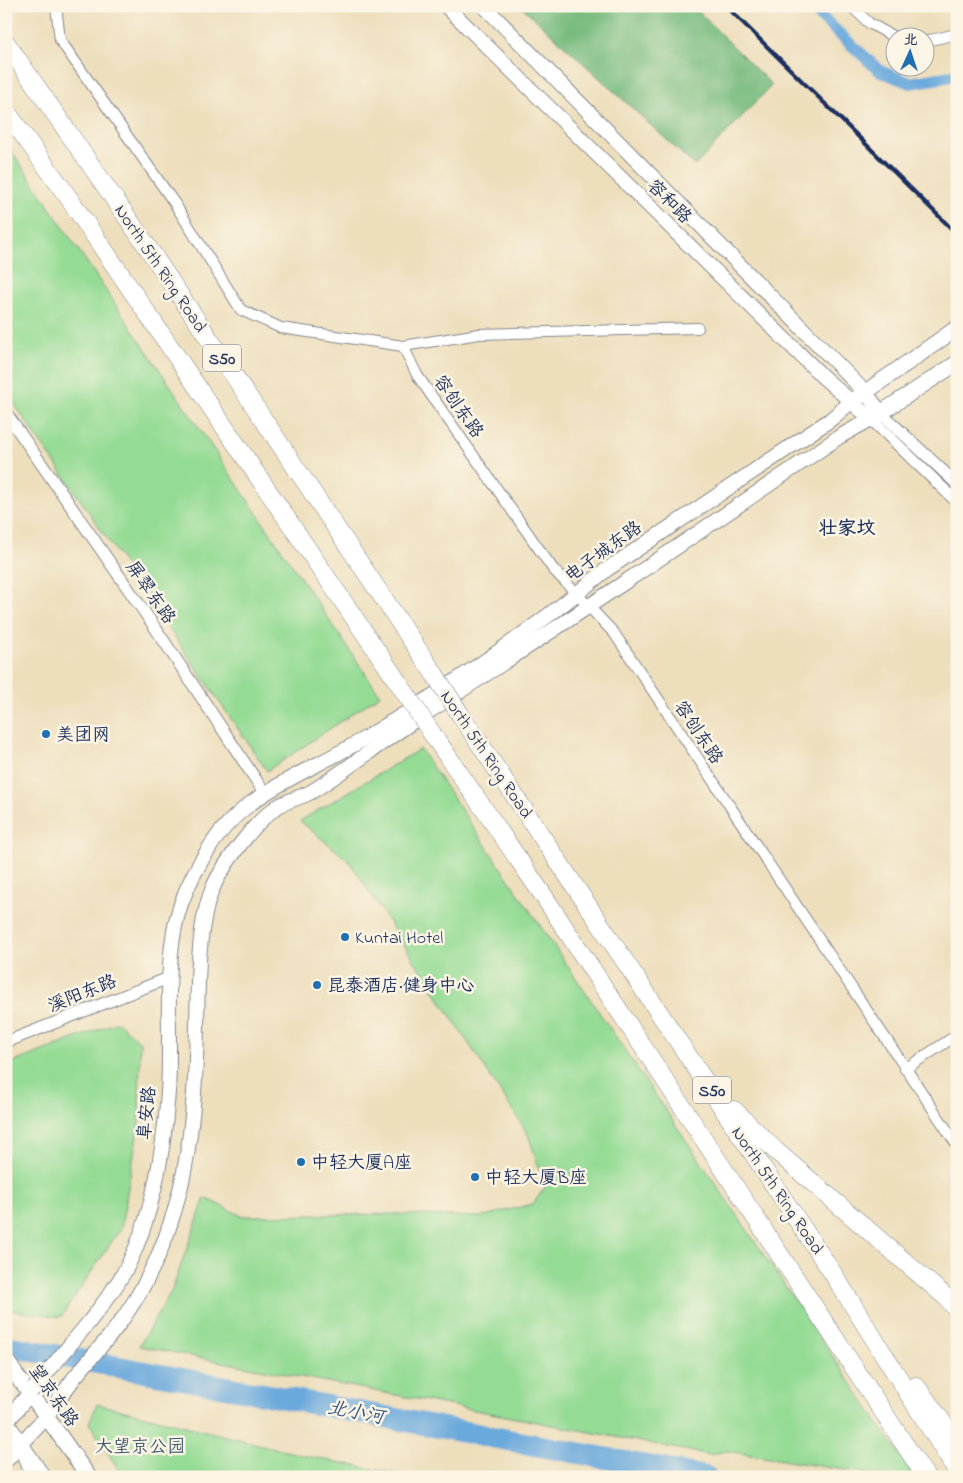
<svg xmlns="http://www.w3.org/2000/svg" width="963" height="1483" font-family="'Indie Flower','LXGW WenKai TC',sans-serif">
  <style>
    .green { fill: #94db94; stroke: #588579 }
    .forest { fill: #77bb7e; stroke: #49756e }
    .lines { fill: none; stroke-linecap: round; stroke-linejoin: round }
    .canal { stroke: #6aa9dc; stroke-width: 12 }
    .river { stroke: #6aa9dc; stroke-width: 22 }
    .minor-casing { stroke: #84868d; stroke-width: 12 }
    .tertiary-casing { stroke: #84868d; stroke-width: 13 }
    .secondary-casing { stroke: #84868d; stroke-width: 16 }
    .primary-casing { stroke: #84868d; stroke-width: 17 }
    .motorway-casing { stroke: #84868d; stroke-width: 19 }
    .minor { stroke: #fff; stroke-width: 10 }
    .tertiary { stroke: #fff; stroke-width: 11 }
    .secondary { stroke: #fff; stroke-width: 14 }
    .primary { stroke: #fff; stroke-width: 15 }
    .motorway { stroke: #fff; stroke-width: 18 }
    .rail { stroke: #1b2f5e; stroke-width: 4 }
    .secondary-bridge-casing { stroke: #84868d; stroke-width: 16; stroke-linecap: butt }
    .primary-bridge-casing { stroke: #84868d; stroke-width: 17; stroke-linecap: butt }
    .motorway-bridge-casing { stroke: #84868d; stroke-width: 19; stroke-linecap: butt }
    .secondary-bridge { stroke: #fff; stroke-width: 14 }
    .primary-bridge { stroke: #fff; stroke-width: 15 }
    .motorway-bridge { stroke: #fff; stroke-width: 18 }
    .poi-dot { fill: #1f6fb2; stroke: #fcf5e5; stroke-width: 2 }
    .labels { text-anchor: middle; stroke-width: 5; stroke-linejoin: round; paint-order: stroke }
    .shield { fill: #fcf5e5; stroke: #5e6a86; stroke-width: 1 }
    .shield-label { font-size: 16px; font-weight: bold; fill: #1b2f5e }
    .street-label { font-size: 18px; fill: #1b2f5e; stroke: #fcf5e5 }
    .poi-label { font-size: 18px; fill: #1b2f5e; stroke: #fcf5e5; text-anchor: start }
    .park-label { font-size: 18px; fill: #395a6c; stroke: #fcf5e5 }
    .neighbourhood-label { font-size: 19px; font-weight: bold; fill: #1b2f5e; stroke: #fcf5e5 }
    .water-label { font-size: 19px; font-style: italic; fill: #335484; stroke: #fcf5e5 }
  </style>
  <rect width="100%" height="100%" fill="#fcf5e5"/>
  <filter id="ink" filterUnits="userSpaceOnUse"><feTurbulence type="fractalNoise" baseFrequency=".02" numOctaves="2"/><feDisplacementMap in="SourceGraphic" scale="10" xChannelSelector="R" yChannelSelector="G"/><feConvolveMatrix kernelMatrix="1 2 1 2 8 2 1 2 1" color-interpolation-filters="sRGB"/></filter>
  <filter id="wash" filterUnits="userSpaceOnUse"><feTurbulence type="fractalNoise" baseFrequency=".0096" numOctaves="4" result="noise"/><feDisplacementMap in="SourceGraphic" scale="20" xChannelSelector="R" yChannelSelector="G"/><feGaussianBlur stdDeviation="1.12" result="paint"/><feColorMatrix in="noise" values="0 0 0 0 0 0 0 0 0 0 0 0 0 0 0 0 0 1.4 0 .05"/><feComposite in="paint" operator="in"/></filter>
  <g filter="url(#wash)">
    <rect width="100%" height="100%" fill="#eddebc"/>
    <g class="green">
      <path d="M6,143l374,552 -113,76 -261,-379z"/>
      <path d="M420,749l495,728h-27l-162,-26 -16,4 -571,-109 33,-56 33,-92 37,18 155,-2 83,3 53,-13 12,-17 -17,-53 -179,-273 -49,-40z"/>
      <path d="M118,1022l22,20 -1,82 -18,104 -60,89 -54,-7 -1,-245z"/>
      <path d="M97,1404l205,51 110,22h-289l-34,-54z"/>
    </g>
    <path class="forest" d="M521,6h172l79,79 -77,81z"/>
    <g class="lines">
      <g class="canal">
        <path d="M809,6l71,65 30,12 47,-8"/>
        <path d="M637,1464l3,13"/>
      </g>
      <path class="river" d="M6,1346l700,131"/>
    </g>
  </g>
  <g filter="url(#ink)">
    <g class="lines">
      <defs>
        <g id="minor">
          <path d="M56,6l4,34 115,164 66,106 40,18 122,18 76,-12 219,-6"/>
          <path d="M851,6l18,17 27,15"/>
          <path d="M926,41l31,-7"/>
          <path d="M403,346l14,29 136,194 61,64 343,512"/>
          <path d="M905,1069l52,-34"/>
        </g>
        <g id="tertiary">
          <path d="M6,413l148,213 110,166"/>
          <path d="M882,414l75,70"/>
          <path d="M871,419l86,83"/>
          <path d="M6,1042l165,-65"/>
          <path d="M24,1456l7,21"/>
        </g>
        <g id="secondary">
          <path d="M484,6l381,386 17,22"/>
          <path d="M89,1322c14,-18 29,-37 39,-57 26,-52 36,-116 40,-173 4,-58 -6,-134 13,-188 7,-20 17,-39 29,-57 34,-55 99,-75 152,-107 84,-51 168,-107 244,-170l224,-150 20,-17"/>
          <path d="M113,1332c71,-91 82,-195 84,-306 1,-40 0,-99 15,-136 9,-23 44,-70 65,-83 10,-7 23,-9 34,-15 35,-22 68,-48 103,-71 143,-92 284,-188 425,-284l32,-18 -48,-42 -377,-371"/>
          <path d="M46,1417l28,-39"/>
        </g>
        <g id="primary">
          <path d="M850,403l107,-75"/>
          <path d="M871,419l86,-56"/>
          <path d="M22,1382l67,95"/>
          <path d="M6,1422l37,55"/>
          <path d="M6,1422l25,-30"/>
          <path d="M6,1460l40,-43"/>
        </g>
        <g id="motorway">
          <path d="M6,43l134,193 295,439"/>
          <path d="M6,111l60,83 340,500"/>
          <path d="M460,714l372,558 125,199"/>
          <path d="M431,732l114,166 381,579"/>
          <path d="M734,1110l42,41 171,147 10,12"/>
          <path d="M916,1386l41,56"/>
        </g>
      </defs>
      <use href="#minor" class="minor-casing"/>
      <use href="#tertiary" class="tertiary-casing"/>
      <use href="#secondary" class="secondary-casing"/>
      <use href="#primary" class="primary-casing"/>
      <use href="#motorway" class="motorway-casing"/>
      <use href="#minor" class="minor"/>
      <use href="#tertiary" class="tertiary"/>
      <use href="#secondary" class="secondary"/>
      <use href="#primary" class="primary"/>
      <use href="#motorway" class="motorway"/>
      <path class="rail" d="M726,6l231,228"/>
      <defs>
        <g id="secondary-bridge">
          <path d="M74,1378l39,-46"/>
          <path d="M31,1392l58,-70"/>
        </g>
        <path id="primary-bridge" d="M6,1360l15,22"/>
        <g id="motorway-bridge">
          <path d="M435,675l25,39"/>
          <path d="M406,694l25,38"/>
        </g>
      </defs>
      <use href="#secondary-bridge" class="secondary-bridge-casing"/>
      <use href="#primary-bridge" class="primary-bridge-casing"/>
      <use href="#motorway-bridge" class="motorway-bridge-casing"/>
      <use href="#secondary-bridge" class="secondary-bridge"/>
      <use href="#primary-bridge" class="primary-bridge"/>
      <use href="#motorway-bridge" class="motorway-bridge"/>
    </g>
  </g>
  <g class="poi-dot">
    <circle cx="46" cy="734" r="5"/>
    <circle cx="345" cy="937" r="5"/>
    <circle cx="317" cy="985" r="5"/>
    <circle cx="301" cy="1162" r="5"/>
    <circle cx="475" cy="1177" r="5"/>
  </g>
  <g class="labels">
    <g class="shield">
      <rect x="203" y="344.5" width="38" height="27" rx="4"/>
      <rect x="693" y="1076.5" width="38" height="27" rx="4"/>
    </g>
    <g class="shield-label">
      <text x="222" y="364">S50</text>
      <text x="712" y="1096">S50</text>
    </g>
    <g class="street-label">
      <text transform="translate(670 201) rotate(45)" y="6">容和路</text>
      <text transform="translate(161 268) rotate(56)" y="6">North 5th Ring Road</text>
      <text transform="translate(459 406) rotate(55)" y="6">容创东路</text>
      <text transform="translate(603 551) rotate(-36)" y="6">电子城东路</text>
      <text transform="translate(151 592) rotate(55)" y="6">屏翠东路</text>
      <text transform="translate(699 732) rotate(56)" y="6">容创东路</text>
      <text transform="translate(487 754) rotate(56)" y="6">North 5th Ring Road</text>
      <text transform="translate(82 993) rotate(-22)" y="6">溪阳东路</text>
      <text transform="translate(146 1113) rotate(-84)" y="6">阜安路</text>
      <text transform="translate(778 1190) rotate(56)" y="6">North 5th Ring Road</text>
      <text transform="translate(54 1395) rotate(55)" y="6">望京东路</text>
    </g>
    <g class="poi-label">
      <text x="56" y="740">美团网</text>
      <text x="355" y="943">Kuntai Hotel</text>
      <text x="327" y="991">昆泰酒店·健身中心</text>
      <text x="311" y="1168">中轻大厦A座</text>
      <text x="485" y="1183">中轻大厦B座</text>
    </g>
    <g class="park-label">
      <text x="140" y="1452">大望京公园</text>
    </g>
    <g class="neighbourhood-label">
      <text x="847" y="534">壮家坟</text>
    </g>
    <g class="water-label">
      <text transform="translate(356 1411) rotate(11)" y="7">北小河</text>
    </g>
  </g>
  <rect width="963" height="1483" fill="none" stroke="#fcf5e5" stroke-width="25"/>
  <g transform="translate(910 52) rotate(3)"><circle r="24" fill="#fcf5e5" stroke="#a2a6af"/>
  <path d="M0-4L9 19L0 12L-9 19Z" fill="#1f6fb2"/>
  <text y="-8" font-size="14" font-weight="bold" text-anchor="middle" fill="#1b2f5e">北</text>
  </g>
</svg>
